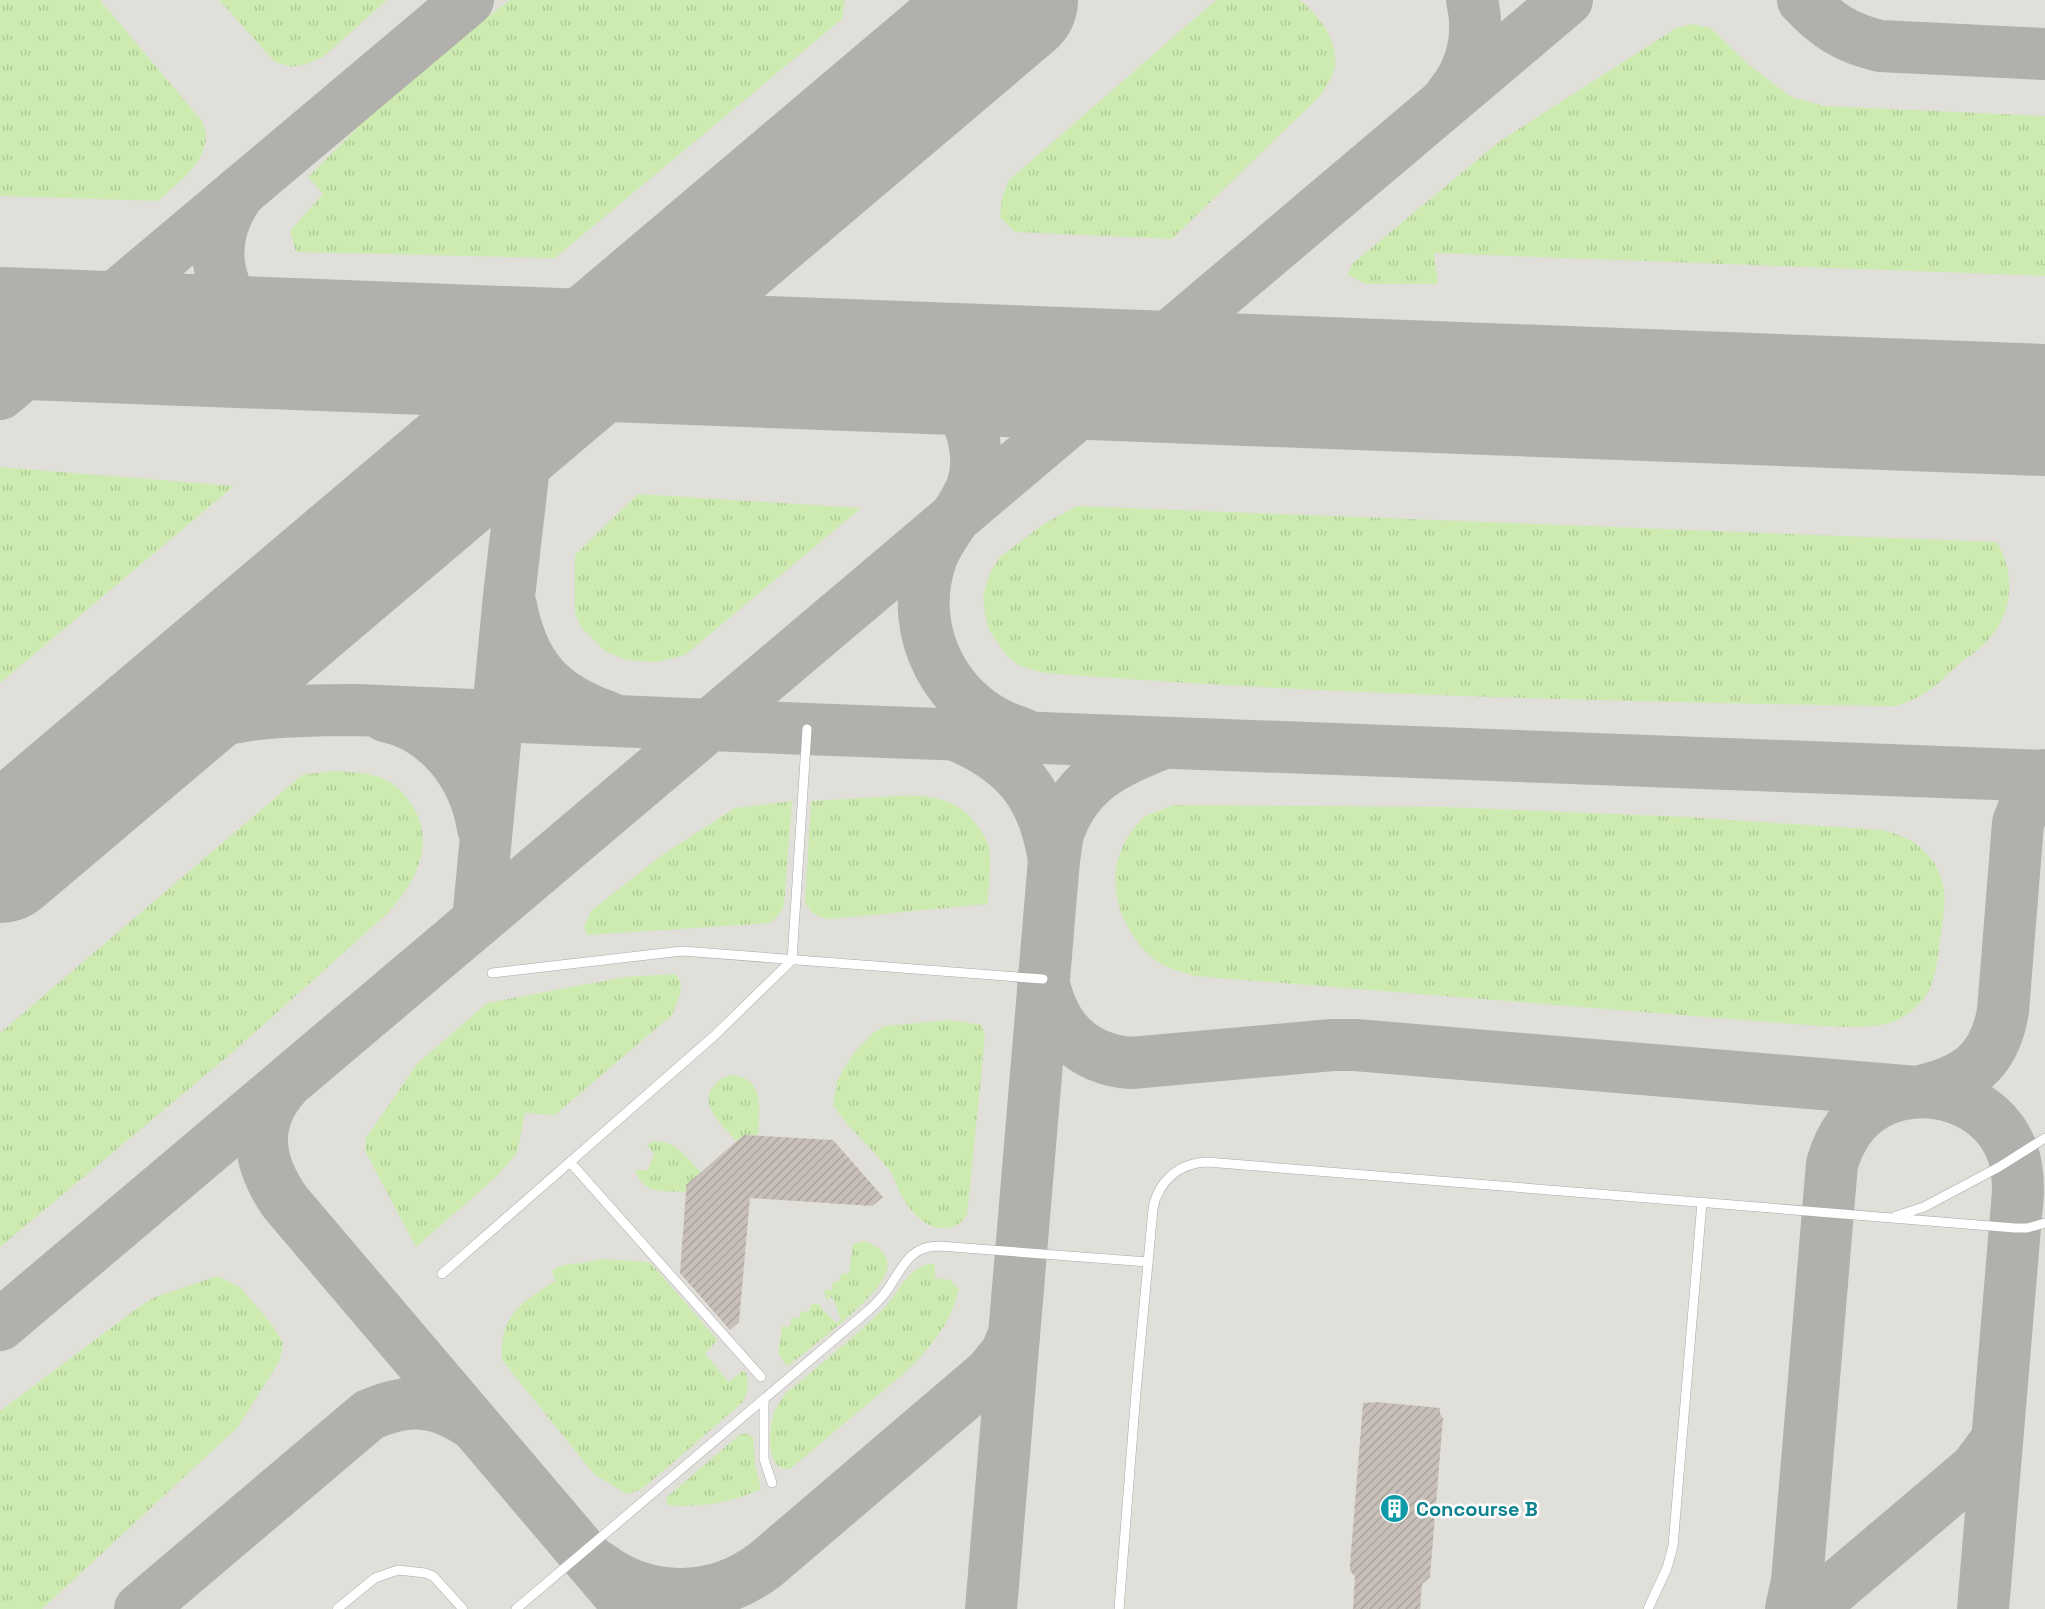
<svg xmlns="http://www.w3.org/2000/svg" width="2045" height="1609" font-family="'Space Grotesk',sans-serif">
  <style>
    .airport { fill: #e1dfda }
    .grass { fill: url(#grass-tufts) }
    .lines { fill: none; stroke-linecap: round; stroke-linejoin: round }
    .taxiway { stroke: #b1b0ac; stroke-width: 52 }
    .runway { stroke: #b1b0ac; stroke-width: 132 }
    .building { fill: url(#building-hatch) }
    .lane-casing { stroke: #a9a9a9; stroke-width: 10 }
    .lane { stroke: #fff; stroke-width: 9 }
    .labels { text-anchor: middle; stroke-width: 5; stroke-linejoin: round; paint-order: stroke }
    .culture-label { font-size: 20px; font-weight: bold; fill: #0d838f; stroke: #fff; text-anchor: start }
  </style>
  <defs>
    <pattern id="grass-tufts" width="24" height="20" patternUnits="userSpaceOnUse" patternTransform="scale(1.5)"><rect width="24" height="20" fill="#cdebb0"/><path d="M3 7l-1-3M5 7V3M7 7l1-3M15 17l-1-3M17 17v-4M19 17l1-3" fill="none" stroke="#b0c997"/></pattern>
    <pattern id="building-hatch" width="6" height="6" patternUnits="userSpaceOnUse" patternTransform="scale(1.5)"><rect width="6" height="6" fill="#c7bfb8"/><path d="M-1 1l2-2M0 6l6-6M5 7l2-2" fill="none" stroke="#aba49e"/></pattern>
  </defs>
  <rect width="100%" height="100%" fill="#f2efe9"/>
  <rect class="airport" x="0" y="0" width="2045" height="1609"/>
  <g class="grass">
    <path d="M0,0h100l102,121c1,4 4,9 4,14 1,28 -30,49 -48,66l-158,-5z"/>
    <path d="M219,0h168l-64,57 -16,7 -16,3 -16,-5z"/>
    <path d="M510,0h335l-3,19 -287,239 -259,-6 -6,-21 33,-37 -15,-17 64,-64 85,-73z"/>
    <path d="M1216,0h84c19,16 38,39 35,66 -2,11 -9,21 -15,30l-148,143 -157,-7 -15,-15 2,-19 7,-18z"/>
    <path d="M1692,24l19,4 37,36 43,33 34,9 220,10v160l-611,-23 4,31h-72l-18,-9 4,-11 148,-123 176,-113z"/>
    <path d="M0,467l234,19 -234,197z"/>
    <path d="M638,494l223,14 -176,147 -29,7 -30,-2 -21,-9 -23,-23 -7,-14v-59z"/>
    <path d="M1077,506l920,36c20,36 16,76 -15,104 -7,7 -15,11 -22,17 -23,21 -32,33 -64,43 -284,-4 -568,-11 -852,-33l-24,-7 -13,-10 -18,-26 -4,-16 -2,-18 6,-21 10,-17 43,-33z"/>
    <path d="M333,771c18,1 39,1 55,10 12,7 22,19 28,31 18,38 -3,73 -28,101l-155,139 -233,195v-214l302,-258z"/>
    <path d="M897,796c34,-1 61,1 82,32 5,7 10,16 11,25 1,16 -2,35 -2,51l-158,15c-13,-2 -18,-5 -25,-16l6,-102z"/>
    <path d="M792,801l-8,105 -7,11 -7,6 -183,12 -3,-8 7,-16 71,-56 73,-47z"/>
    <path d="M1174,805l272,2 241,10 196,13c31,7 56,27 61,60 2,16 -2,35 -4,50 -4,35 -6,59 -39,78 -24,15 -79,7 -108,6l-598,-48c-17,-5 -37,-10 -49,-24 -31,-33 -43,-83 -14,-121 4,-4 8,-11 12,-14 9,-5 21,-8 30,-12z"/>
    <path d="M675,974l5,6 1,11 -9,24 -117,100 -30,-2 -8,40 -21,24 -80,70 -51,-96 1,-13 51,-74 70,-61 138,-26z"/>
    <path d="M949,1020l33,5 3,12 -18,178c-7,10 -14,14 -27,13 -20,-2 -33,-22 -42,-39 -2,-6 -4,-12 -7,-17 -18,-24 -42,-42 -58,-67l4,-24 16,-27 20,-21 12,-7z"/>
    <path d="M732,1075c34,4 27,34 26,60h-14l-8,6c-11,-13 -37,-34 -24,-53 6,-8 10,-11 20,-13z"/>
    <path d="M654,1141c23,0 31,16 47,31l-14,13 -1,7c-22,-1 -43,3 -51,-22h13l6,-16 -7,-9z"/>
    <path d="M864,1241c12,4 27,13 23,29 -7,27 -76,77 -99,96l-2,-1 -8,-13 4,-26 8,1 1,-9h8l2,-6 8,-1 3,-7h8v3l16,16 5,-4c-5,-8 -3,-16 -11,-23l-2,4 -2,-1 -2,-9h8l1,-8 6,-1 3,-8 7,1 4,-30z"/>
    <path d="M601,1259l49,3 65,75 2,3 -12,14 24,28 13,-11 4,2c3,10 2,22 -4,30l-100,86 -15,5 -33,-20 -92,-114c-3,-45 19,-57 53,-79l-3,-10c9,-8 18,-6 29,-8 6,-1 13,-3 20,-4z"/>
    <path d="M928,1264h7v14l15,2 9,9c-13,53 -54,84 -94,117 -25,21 -50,42 -75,63 -27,2 -21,-43 -15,-59 3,-5 7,-11 10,-16 32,-27 65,-53 95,-82 19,-17 23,-40 48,-48z"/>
    <path d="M217,1276l23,11 33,39 10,17 -3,17 -42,67 -196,182h-42v-198l136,-102 17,-11z"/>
    <path d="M744,1433l9,4 2,27 6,25c-31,14 -60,19 -94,16v-8l71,-61z"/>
  </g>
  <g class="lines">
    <g class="taxiway">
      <path d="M1803,0c23,25 43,38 77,46l165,8"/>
      <path d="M1005,6l2,-6"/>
      <path d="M1450,96c23,-27 30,-62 22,-96"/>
      <path d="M240,192c-33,45 -29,101 18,135 11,8 25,12 38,17"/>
      <path d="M895,367c14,3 31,4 43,13 30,21 46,73 34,107 -10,26 -32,46 -41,72 -25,73 16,152 90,174"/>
      <path d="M0,394l468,-394"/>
      <path d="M2036,410l9,3"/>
      <path d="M511,606c12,61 39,91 97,111"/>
      <path d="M385,716c54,11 90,60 98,112"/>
      <path d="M956,735c61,26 88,60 98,125l-63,749"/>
      <path d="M74,795c25,-17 49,-36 77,-50 68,-34 132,-35 206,-35l450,19 1238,47"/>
      <path d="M1054,860c2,-10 2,-22 6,-32 19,-49 55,-66 101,-84"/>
      <path d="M478,921l31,-325 16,-138c15,-50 32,-67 67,-103"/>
      <path d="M1043,979c9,48 37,80 88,84l201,-18h23l561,47c49,-10 78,-28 87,-81l15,-188 7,-18 20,-30"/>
      <path d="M284,1086c-33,38 -26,77 1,116l346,407"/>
      <path d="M0,1325l1567,-1325"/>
      <path d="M598,1566c50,38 117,37 167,-1l225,-192 16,-20 8,-18"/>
      <path d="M140,1609l229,-194c40,-18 69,-15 104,9"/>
      <path d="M1791,1609l6,-28 35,-417c7,-24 20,-46 42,-59 48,-28 118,-8 138,46 5,13 6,27 6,41l-35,417"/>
      <path d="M1810,1609l152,-129 14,-12 20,-27"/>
    </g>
    <g class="runway">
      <path d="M0,333l2045,77"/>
      <path d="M0,857l1012,-857"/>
    </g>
  </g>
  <g class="building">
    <path d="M744,1135l89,5 50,57 -11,9 -122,-8 -11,124 -9,8 -50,-57 6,-81v-7z"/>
    <path d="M1376,1402l64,6v6l3,4 -13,159 -8,7 -2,25h-67l2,-33 -5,-5v-6l13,-162z"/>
  </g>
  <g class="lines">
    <defs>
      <g id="lane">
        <path d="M492,973l190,-22 361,28"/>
        <path d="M570,1162l191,215"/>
        <path d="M1896,1216l28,-9 75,-40 46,-29"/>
        <path d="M442,1274l272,-238 78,-76 15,-231"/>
        <path d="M764,1399v60l8,24"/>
        <path d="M337,1609l38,-31 23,-8 27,3 8,3 30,33"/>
        <path d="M516,1609l353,-299c10,-9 18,-18 24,-29 12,-19 20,-35 46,-35l209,16"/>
        <path d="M1119,1609l17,-217 17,-183c5,-28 26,-46 54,-47l808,66h12l18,-5"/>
        <path d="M1648,1609l19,-41 6,-22 29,-344"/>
      </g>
    </defs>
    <use href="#lane" class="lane-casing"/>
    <use href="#lane" class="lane"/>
  </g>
  <defs>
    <symbol id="building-disc" viewBox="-11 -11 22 22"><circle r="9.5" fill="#0f9aa8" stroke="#fff"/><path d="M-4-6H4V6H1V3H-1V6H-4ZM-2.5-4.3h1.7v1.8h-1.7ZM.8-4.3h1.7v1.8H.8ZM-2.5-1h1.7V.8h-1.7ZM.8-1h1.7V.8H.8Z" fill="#fff"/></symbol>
  </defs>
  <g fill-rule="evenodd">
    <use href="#building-disc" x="1378" y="1492" width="33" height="33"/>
  </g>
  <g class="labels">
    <g class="culture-label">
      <text x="1416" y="1516">Concourse B</text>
    </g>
  </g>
</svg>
